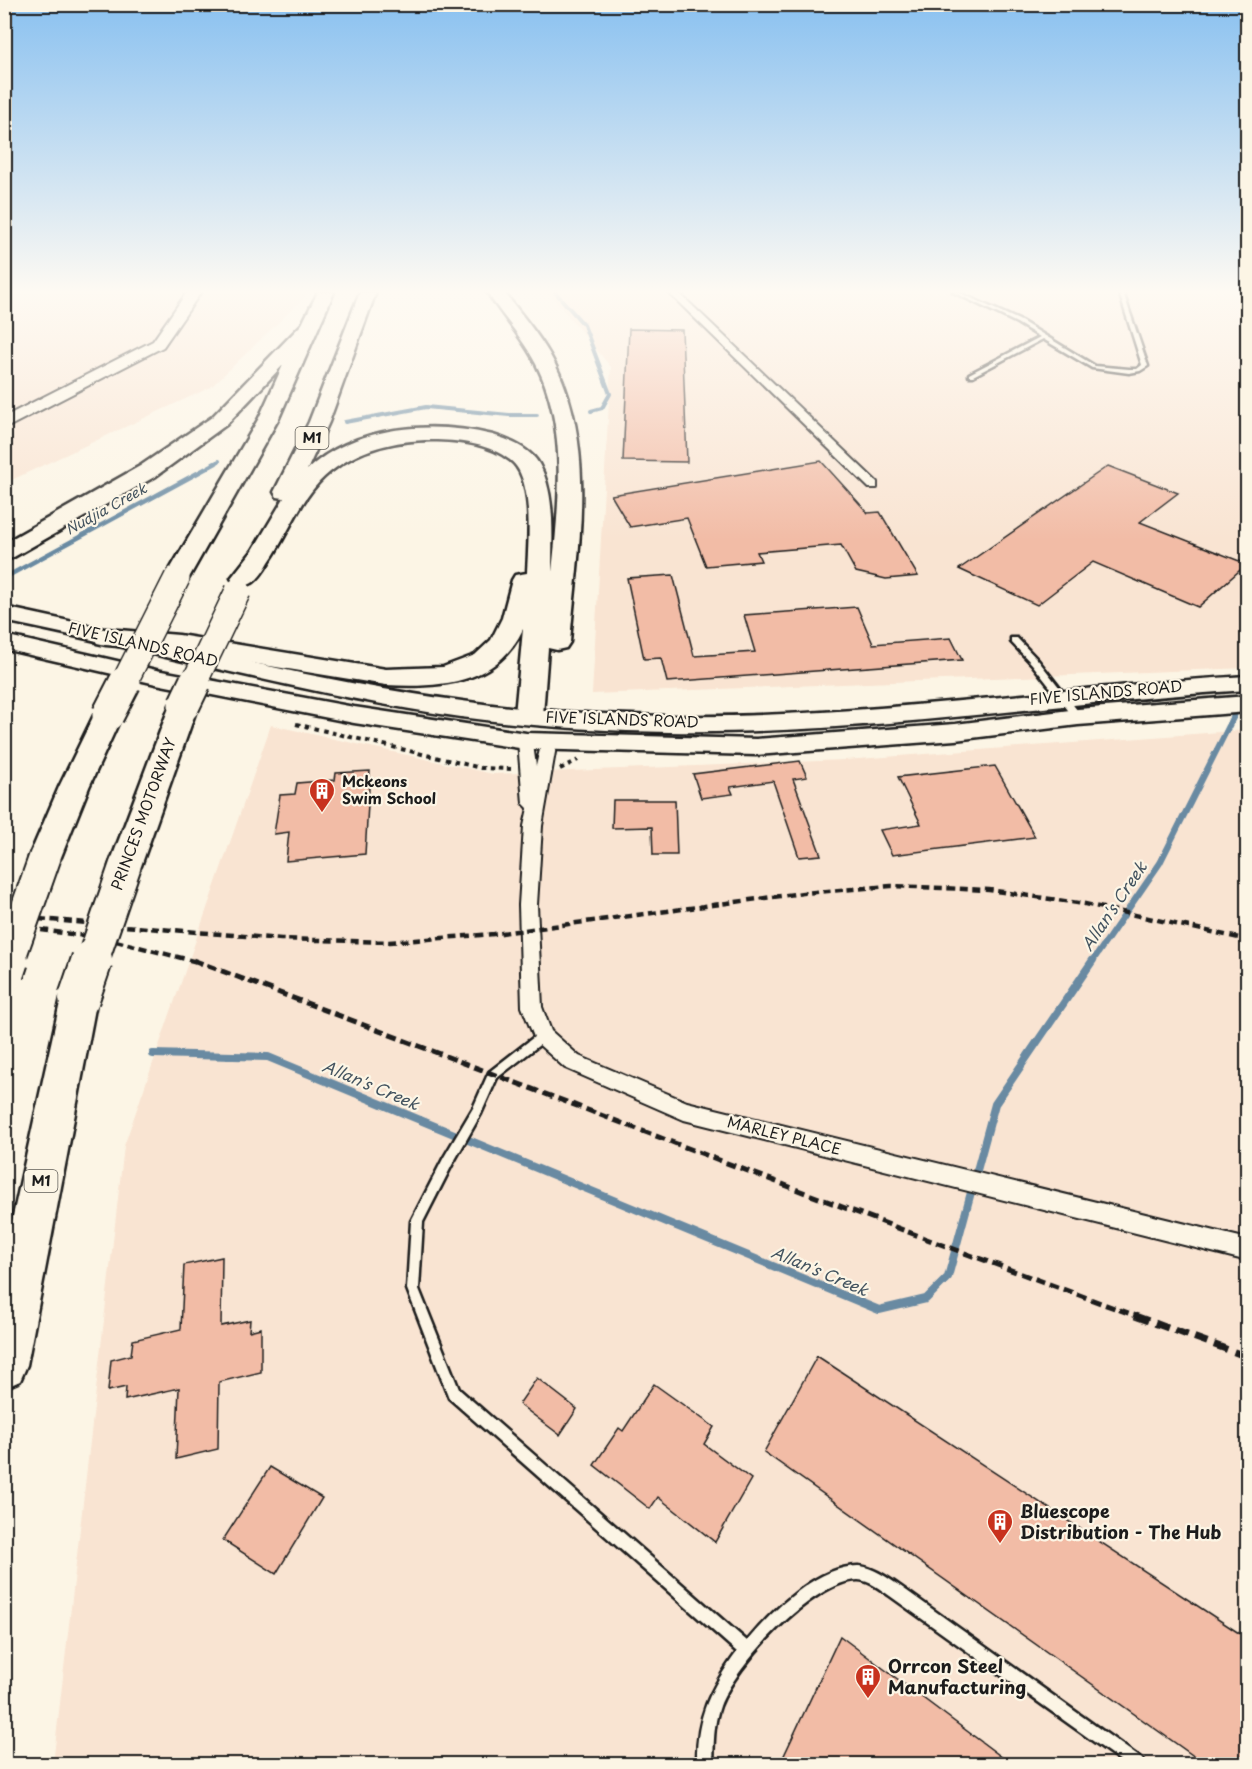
<svg xmlns="http://www.w3.org/2000/svg" width="1252" height="1769" font-family="'Playpen Sans',sans-serif">
  <style>
    .built { fill: #f9e4d2 }
    .lines { fill: none; stroke-linecap: round; stroke-linejoin: round }
    .stream-far3 { stroke: #698aa2; stroke-width: 4 }
    .stream-far2 { stroke: #698aa2; stroke-width: 4.5 }
    .stream-far1 { stroke: #698aa2; stroke-width: 6 }
    .stream { stroke: #698aa2; stroke-width: 8 }
    .building { fill: #f2bca6; stroke: #1c1c1c; stroke-width: 1.5 }
    .lane-casing { stroke: #1c1c1c; stroke-width: 5 }
    .street-casing { stroke: #1c1c1c; stroke-width: 4 }
    .secondary-casing { stroke: #1c1c1c; stroke-width: 4 }
    .primary-casing { stroke: #1c1c1c; stroke-width: 5 }
    .highway-casing { stroke: #1c1c1c; stroke-width: 5 }
    .path { stroke: #1c1c1c; stroke-width: 4; stroke-dasharray: 4.5 4.5; stroke-linecap: butt }
    .lane { fill: #fcf5e5; fill-rule: evenodd }
    .street { fill: #fcf5e5; fill-rule: evenodd }
    .secondary { fill: #fcf5e5; fill-rule: evenodd }
    .primary { fill: #fcf5e5; fill-rule: evenodd }
    .highway { fill: #fcf5e5; fill-rule: evenodd }
    .rail-far2 { stroke: #1c1c1c; stroke-width: 4.5; stroke-dasharray: 8 4.5; stroke-linecap: butt }
    .rail-far1 { stroke: #1c1c1c; stroke-width: 5; stroke-dasharray: 10 5; stroke-linecap: butt }
    .rail { stroke: #1c1c1c; stroke-width: 7; stroke-dasharray: 14 7; stroke-linecap: butt }
    .highway-bridge-far2-casing { stroke: #1c1c1c; stroke-width: 28; stroke-linecap: butt }
    .highway-bridge-far1-casing { stroke: #1c1c1c; stroke-width: 35; stroke-linecap: butt }
    .highway-bridge-casing { stroke: #1c1c1c; stroke-width: 44; stroke-linecap: butt }
    .highway-bridge-far2 { stroke: #fcf5e5; stroke-width: 25 }
    .highway-bridge-far1 { stroke: #fcf5e5; stroke-width: 31 }
    .highway-bridge { stroke: #fcf5e5; stroke-width: 40 }
    .labels { text-anchor: middle; stroke-width: 4.5; stroke-linejoin: round; paint-order: stroke }
    .shield { fill: #fcf5e5; stroke: #5f5d58; stroke-width: 1.5 }
    .shield-label { font-size: 14px; font-weight: bold; fill: #1c1c1c }
    .far-water-label { font-size: 14px; font-style: italic; fill: #43535f; stroke: #fcf5e5 }
    .street-label { font-size: 15px; fill: #1c1c1c; stroke: #fcf5e5 }
    .poi-label { font-size: 15px; font-weight: bold; fill: #1c1c1c; stroke: #fcf5e5; text-anchor: start }
    .water-label { font-size: 16px; font-style: italic; fill: #43535f; stroke: #fcf5e5 }
    .near-poi-label { font-size: 18px; font-weight: bold; fill: #1c1c1c; stroke: #fcf5e5; text-anchor: start }
  </style>
  <rect width="100%" height="100%" fill="#fcf5e5"/>
  <filter id="ink" filterUnits="userSpaceOnUse"><feTurbulence type="fractalNoise" baseFrequency=".0167" numOctaves="2"/><feDisplacementMap in="SourceGraphic" scale="12" xChannelSelector="R" yChannelSelector="G"/><feConvolveMatrix kernelMatrix="1 2 1 2 8 2 1 2 1" color-interpolation-filters="sRGB"/></filter>
  <g filter="url(#ink)">
    <g class="built">
      <path d="M5,292h302l-3,6 -93,89 -206,96z"/>
      <path d="M548,292h699v376l-655,26 19,-327z"/>
      <path d="M271,725l222,49 352,-14 402,-30v1034h-1194l71,-618z"/>
    </g>
    <g class="lines">
      <g class="stream-far3">
        <path d="M555,292l29,33 26,69 -8,14 -11,3"/>
        <path d="M345,422l81,-15 83,8h28"/>
        <path d="M213,464l6,-3"/>
      </g>
      <path class="stream-far2" d="M4,578l212,-115"/>
      <path class="stream-far1" d="M1092,962l68,-99 88,-175"/>
      <path class="stream" d="M153,1054l115,3 611,253 47,-11 22,-22 47,-173 98,-144"/>
    </g>
    <g class="building">
      <path d="M629,329l53,1 5,132 -64,-1z"/>
      <path d="M821,461l47,52 12,-1 38,64 -32,3 -30,-7 -15,-27 -84,7 4,9 -55,5 -19,-48 -57,9 -19,-32z"/>
      <path d="M1108,466l70,27 -38,29 107,42 -49,43 -105,-45 -56,43 -78,-36z"/>
      <path d="M673,575l21,81 61,-4 -11,-37 113,-8 16,37 78,-6 11,22 -295,22 -6,-24 -17,1 -17,-81z"/>
      <path d="M800,761l7,16 -14,2 28,76 -22,2 -26,-76 -43,6 3,7 -32,4 -8,-24z"/>
      <path d="M995,766l40,71 -143,18 -12,-25 41,-6 -23,-47z"/>
      <path d="M370,771l-5,83 -79,7 3,-29 -15,2 6,-39 15,-1 2,-11 38,-3 1,-7z"/>
      <path d="M613,800h62l2,55h-24l-1,-28 -40,1z"/>
      <path d="M222,1257l-1,69 29,-6 -1,11 12,-3v44l-42,10 -1,67 -42,10 3,-71 -54,12 1,-13 -18,4 3,-31 20,-5 2,-15 48,-11 3,-64z"/>
      <path d="M817,1356l431,283v125h-43l-441,-312z"/>
      <path d="M537,1378l40,31 -17,26 -41,-31z"/>
      <path d="M654,1384l60,43 -10,17 47,35 -36,63 -57,-45 -8,12 -56,-44 25,-37 4,3z"/>
      <path d="M270,1467l52,31 -46,76 -53,-34z"/>
      <path d="M840,1636l171,128h-231z"/>
    </g>
    <g class="lines">
      <defs>
        <g id="lane">
          <path d="M953,292h5l63,29 74,45 34,3h8l5,-4 -23,-73h4l25,74 -8,5 -11,2 -37,-5 -49,-29 -70,37h-4v-2l71,-37 -23,-14z"/>
          <path d="M1011,638h6l21,22 43,55 1,2 -1,2h-6l-43,-55 -21,-22z"/>
          <path d="M543,1032l4,1 1,3 -1,3 -50,39 -16,36 -29,51 -29,57 -4,67 40,100 288,252c24,-29 71,-76 112,-75 14,1 29,12 41,20l242,173 3,5h-20l-235,-168c-9,-6 -21,-16 -32,-16 -46,1 -122,85 -138,126 -7,19 -6,39 -7,58h-16c-1,-47 13,-75 40,-112l-288,-254 -42,-109 4,-68 2,-4 31,-60 29,-49 16,-36 50,-39z"/>
        </g>
        <g id="street">
          <path d="M668,292h10l199,190v6h-8z"/>
          <path d="M526,736l6,1 4,29 7,-29h12l2,4 -15,85 -5,79 5,102 9,24 28,25 108,46 561,137v22l-564,-141 -119,-52 -29,-26 -14,-35 -3,-102 5,-79 4,-18 -5,-5 -5,-62 2,-4z"/>
        </g>
        <path id="secondary" d="M187,292h14l-38,55 -159,82v-12l149,-76z"/>
        <g id="primary">
          <path d="M4,607c153,32 303,73 458,94 68,10 138,14 207,15 193,3 386,-29 579,-40v14c-193,12 -386,45 -579,42 -69,-1 -139,-6 -208,-15 -154,-22 -304,-65 -457,-96z"/>
          <path d="M4,635l152,35 198,37 172,26 230,6 199,-15 123,-15 170,-13v16l-170,13 -123,15 -199,15 -230,-6 -172,-26 -198,-39 -152,-35z"/>
        </g>
        <g id="highway">
          <path d="M318,292h16l-55,126 -93,165 -9,2 -9,-2 -3,-5 94,-160 24,-53 -57,60 -70,51 -144,82 -8,2v-17l136,-77 72,-49 90,-93z"/>
          <path d="M360,292h16l-47,130 -22,48c47,-45 125,-50 186,-35 16,5 37,13 46,29 17,30 13,73 13,108 7,-68 16,-145 -16,-208 -13,-26 -34,-48 -49,-72h17c20,26 43,52 56,83 36,83 17,180 10,267l-4,6 -9,2 -9,-2 -5,67 -4,6 -10,3 -10,-3 -4,-6 8,-86c-26,55 -82,59 -137,56l-207,-34 -73,-6 -9,-2 -4,-6 4,-6 9,-2 73,6 207,34 57,-2 32,-12 16,-15 11,-22 10,-38 3,-5 12,-2c1,-28 8,-95 -17,-113 -21,-16 -47,-19 -73,-20 -38,-1 -77,8 -107,32 -29,23 -40,60 -61,90 -4,7 -10,17 -17,21 -6,4 -12,2 -18,0l-3,-5 22,-28 31,-52 -7,-1 -3,-5 35,-70z"/>
          <path d="M184,696l10,3 4,6 -57,161 -5,8 -11,4 -11,-4 -5,-8 61,-161 4,-6z"/>
          <path d="M108,706l10,3 4,6 -33,72 -28,70 -5,8 -11,4 -11,-4 -5,-8 30,-70 35,-72 4,-6z"/>
          <path d="M79,983l13,5 5,10 -70,367 -7,16 -16,7v-131l57,-259 5,-10z"/>
        </g>
      </defs>
      <use href="#lane" class="lane-casing"/>
      <use href="#street" class="street-casing"/>
      <use href="#secondary" class="secondary-casing"/>
      <use href="#primary" class="primary-casing"/>
      <use href="#highway" class="highway-casing"/>
      <g class="path">
        <path d="M296,724l185,44 30,1"/>
        <path d="M560,769l18,-9"/>
      </g>
      <use href="#lane" class="lane"/>
      <use href="#street" class="street"/>
      <use href="#secondary" class="secondary"/>
      <use href="#primary" class="primary"/>
      <use href="#highway" class="highway"/>
      <g class="rail-far2">
        <path d="M39,919l242,20 108,3 105,-8 309,-41 88,-7 98,4 96,14 163,36"/>
        <path d="M4,925l104,14 89,23"/>
      </g>
      <path class="rail-far1" d="M193,960l739,281 207,76"/>
      <path class="rail" d="M1135,1316l113,41"/>
      <defs>
        <g id="highway-bridge-far2">
          <path d="M124,683l53,-105"/>
          <path d="M194,683l44,-92"/>
        </g>
        <g id="highway-bridge-far1">
          <path d="M184,705l11,-23"/>
          <path d="M108,715l17,-33"/>
          <path d="M8,962l37,-105"/>
          <path d="M92,962l33,-96"/>
        </g>
        <g id="highway-bridge">
          <path d="M4,972l4,-12"/>
          <path d="M79,998l13,-38"/>
        </g>
      </defs>
      <use href="#highway-bridge-far2" class="highway-bridge-far2-casing"/>
      <use href="#highway-bridge-far1" class="highway-bridge-far1-casing"/>
      <use href="#highway-bridge" class="highway-bridge-casing"/>
      <use href="#highway-bridge-far2" class="highway-bridge-far2"/>
      <use href="#highway-bridge-far1" class="highway-bridge-far1"/>
      <use href="#highway-bridge" class="highway-bridge"/>
    </g>
  </g>
  <linearGradient id="sky" x2="0" y2="1"><stop stop-color="#8ac1f0"/><stop offset="0.54" stop-color="#fefaf3"/><stop offset="1" stop-color="#fefaf3" stop-opacity="0"/></linearGradient>
  <rect width="1252" height="540" fill="url(#sky)"/>
  <defs>
    <symbol id="building-pin" viewBox="-11 -11 22 30"><path d="M0 17L-7.5 6A9.5 9.5 0 1 1 7.5 6Z" fill="#c8321e" stroke="#fcf5e5"/><path d="M-4-6H4V6H1V3H-1V6H-4ZM-2.5-4.3h1.7v1.8h-1.7ZM.8-4.3h1.7v1.8H.8ZM-2.5-1h1.7V.8h-1.7ZM.8-1h1.7V.8H.8Z" fill="#fff"/></symbol>
  </defs>
  <g fill-rule="evenodd">
    <use href="#building-pin" x="307" y="776" width="30" height="40"/>
    <use href="#building-pin" x="985" y="1507" width="30" height="40"/>
    <use href="#building-pin" x="853" y="1662" width="30" height="40"/>
  </g>
  <g class="labels">
    <g class="shield">
      <rect x="295.5" y="427" width="33" height="22" rx="4.5"/>
      <rect x="24.5" y="1170" width="33" height="22" rx="4.5"/>
    </g>
    <g class="shield-label">
      <text x="312" y="443">M1</text>
      <text x="41" y="1186">M1</text>
    </g>
    <g class="far-water-label">
      <text transform="translate(106 509) rotate(-29)" y="5">Nudjia Creek</text>
    </g>
    <g class="street-label">
      <text transform="translate(143 645) rotate(13)" y="5">FIVE ISLANDS ROAD</text>
      <text transform="translate(1106 693) rotate(-5)" y="5">FIVE ISLANDS ROAD</text>
      <text transform="translate(622 720) rotate(2)" y="5">FIVE ISLANDS ROAD</text>
      <text transform="translate(144 814) rotate(-70)" y="5">PRINCES MOTORWAY</text>
      <text transform="translate(784 1136) rotate(14)" y="5">MARLEY PLACE</text>
    </g>
    <g class="poi-label">
      <text x="342" y="787">Mckeons<tspan x="342" dy="17">Swim School</tspan></text>
    </g>
    <g class="water-label">
      <text transform="translate(1114 906) rotate(-56)" y="6">Allan's Creek</text>
      <text transform="translate(371 1085) rotate(23)" y="6">Allan's Creek</text>
      <text transform="translate(820 1271) rotate(23)" y="6">Allan's Creek</text>
    </g>
    <g class="near-poi-label">
      <text x="1020" y="1518">Bluescope<tspan x="1020" dy="21">Distribution - The Hub</tspan></text>
      <text x="888" y="1673">Orrcon Steel<tspan x="888" dy="21">Manufacturing</tspan></text>
    </g>
  </g>
  <rect width="1252" height="1769" fill="none" stroke="#fcf5e5" stroke-width="24"/>
  <rect x="12" y="12" width="1228" height="1745" fill="none" stroke="#1c1c1c" stroke-width="2" filter="url(#ink)"/>
</svg>
